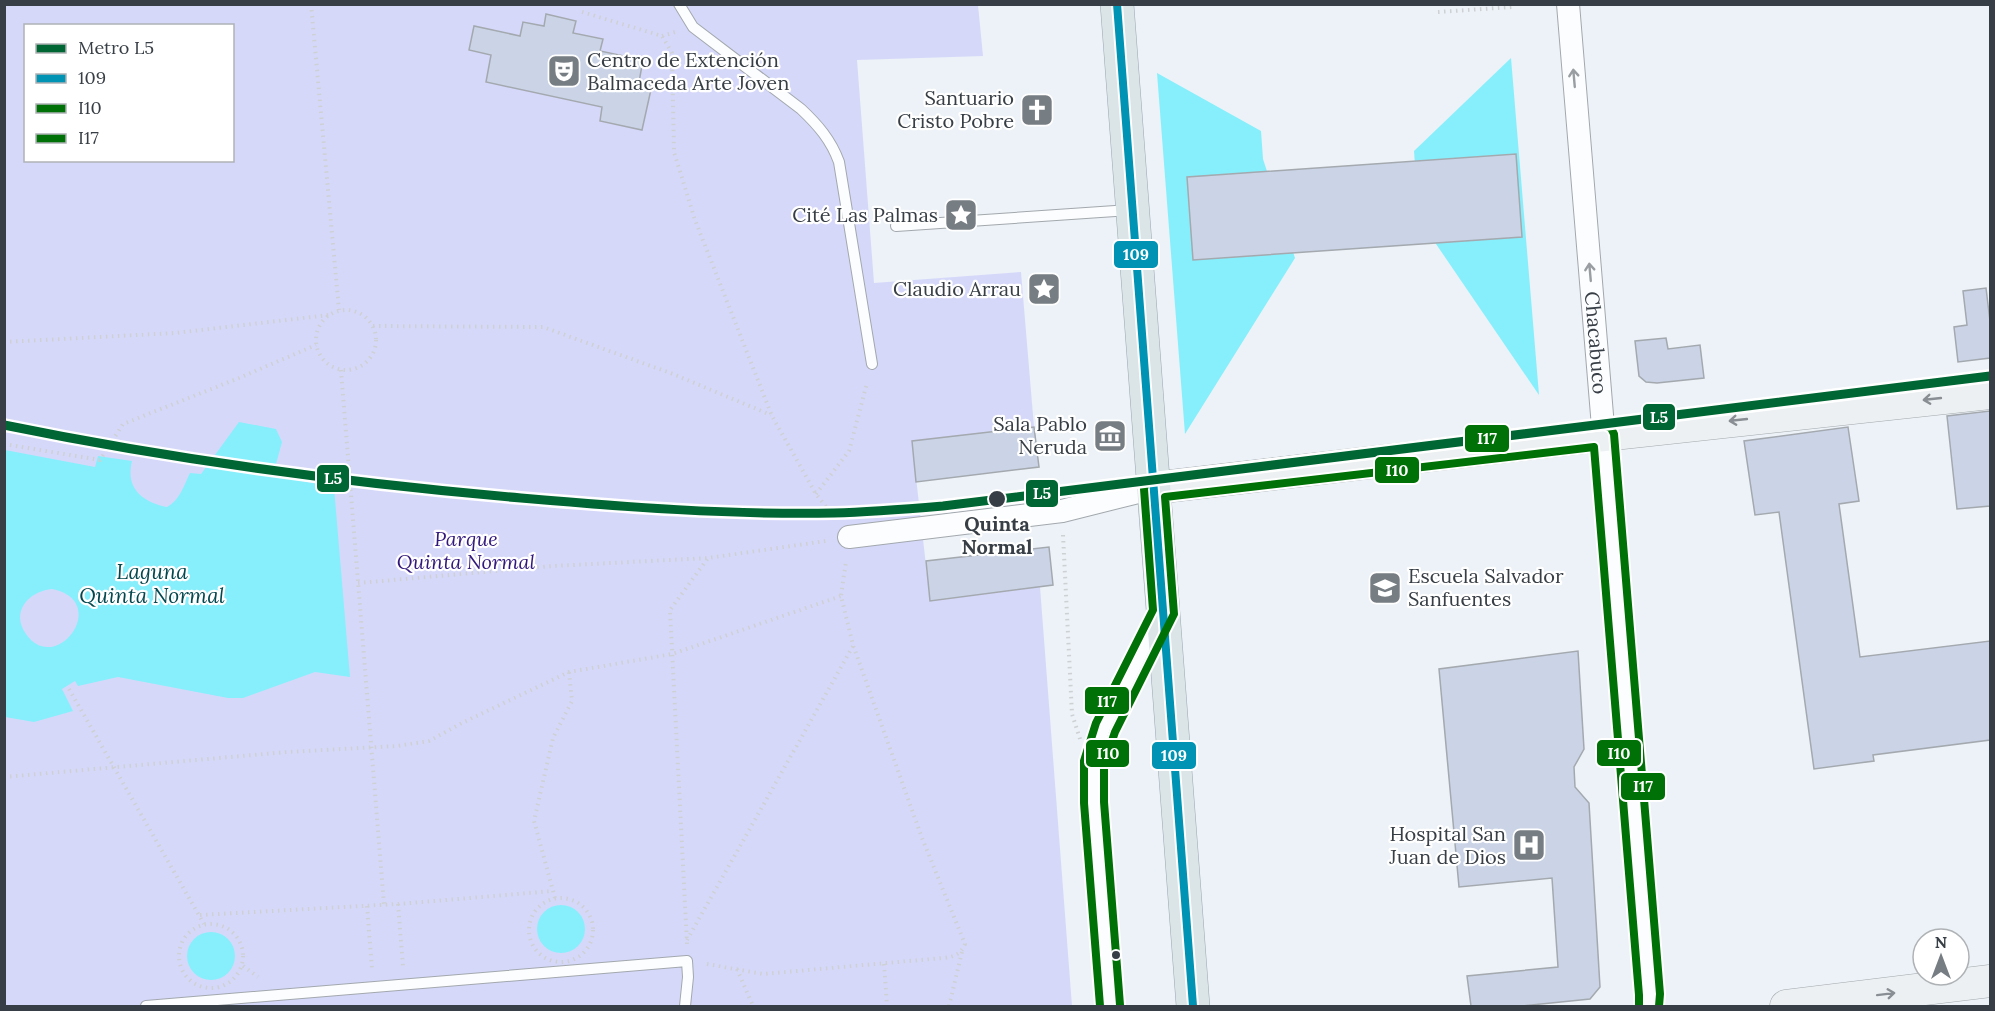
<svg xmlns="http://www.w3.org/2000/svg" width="1995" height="1011" font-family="Lora,serif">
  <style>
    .green { fill: #d6d8fa; fill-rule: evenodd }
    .water { fill: #87effb; fill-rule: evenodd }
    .building { fill: #cad4e6; stroke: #a4a9af; stroke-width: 1.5 }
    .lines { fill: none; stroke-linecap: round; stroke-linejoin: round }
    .lane-casing { stroke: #a2a8ad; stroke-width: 12 }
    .street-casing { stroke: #a2a8ad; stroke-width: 24 }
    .secondary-casing { stroke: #a2a8ad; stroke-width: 33 }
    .primary-casing { stroke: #98a8af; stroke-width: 34 }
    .path { stroke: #ced1d4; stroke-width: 4; stroke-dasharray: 1.5 4.5; stroke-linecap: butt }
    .lane { stroke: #fcfdfe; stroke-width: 10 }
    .street { stroke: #fcfdfe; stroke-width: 22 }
    .secondary { stroke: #ecf0f2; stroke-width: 32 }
    .primary { stroke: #dbe4e7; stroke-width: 33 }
    .bus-1-casing { stroke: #fff; stroke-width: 12 }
    .bus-2-casing { stroke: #fff; stroke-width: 12 }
    .bus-3-casing { stroke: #fff; stroke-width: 12 }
    .bus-1 { stroke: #0093b3; stroke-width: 8 }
    .bus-2 { stroke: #007106; stroke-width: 8 }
    .bus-3 { stroke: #007106; stroke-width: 8 }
    .metro-1-casing { stroke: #fff; stroke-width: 14 }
    .metro-1 { stroke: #063; stroke-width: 9 }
    .oneway { stroke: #9a9ea2 }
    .oneway2 { stroke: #888e93 }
    .stop-dot { fill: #373e45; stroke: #fff; stroke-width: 2 }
    .labels { text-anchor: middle; stroke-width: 4.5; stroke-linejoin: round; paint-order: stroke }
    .poi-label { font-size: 20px; fill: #373e45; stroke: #fff; text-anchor: end }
    .street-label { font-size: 20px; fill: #373e45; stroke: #fff }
    .stop-label { font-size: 20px; font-weight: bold; fill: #373e45; stroke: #fff }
    .park-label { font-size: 20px; font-style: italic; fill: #32187c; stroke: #fff }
    .water-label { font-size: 21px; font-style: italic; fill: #03484f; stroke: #fff }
    .line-badge { stroke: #fff; stroke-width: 2 }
    .badge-label { font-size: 16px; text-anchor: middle; font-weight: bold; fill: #fff }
  </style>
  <rect width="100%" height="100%" fill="#ecf2f7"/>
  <path class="green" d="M5,5h973l5,51 -126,4 17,223 147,-11 13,155 -122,15 18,159 110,-14 32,419h-1067zM26,26h206v134h-206z"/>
  <g class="water">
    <path d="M1511,58l28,337 -120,-176 -5,-68z"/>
    <path d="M1157,73l104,58 2,28 32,99 -110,176z"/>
    <path d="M239,422l37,7 6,13 -7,26 -21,-1 -2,2 1,3 81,15 16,190 -35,-5 -72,26h-15l-110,-21 -40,9 -3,-5 -13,8 11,22 -39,11 -29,-5v-267l90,17 3,-11 34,5c-7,28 11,41 35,46 13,-7 17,-22 23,-34l11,1zM52,589c60,12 4,88 -26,45 -16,-22 3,-43 26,-45z"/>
    <circle cx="561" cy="929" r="24"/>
    <circle cx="211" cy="956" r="24"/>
  </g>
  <g class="building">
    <path d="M546,14l30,7 -3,12 30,6 -3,12 43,9 -4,22 13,3 -10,45 -42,-9 2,-14 -116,-25 5,-27 -22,-5 5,-24 46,10 3,-14 21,4z"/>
    <path d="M1516,154l6,83 -329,23 -6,-83z"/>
    <path d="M1986,288l4,33v37l-32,4 -4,-35 13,-2 -4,-34z"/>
    <path d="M1666,338l2,11 32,-4 4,33 -47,5 -11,-1 -7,-6 -4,-35z"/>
    <path d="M1990,411v95l-33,3 -10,-93z"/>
    <path d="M1034,427l5,40 -123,15 -4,-41z"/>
    <path d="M1848,427l11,74 -20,3 21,153 130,-16v99l-117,15 1,6 -60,8 -35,-257 -24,3 -11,-74z"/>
    <path d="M1049,547l4,38 -123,16 -4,-40z"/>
    <path d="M1578,651l6,98 -10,18 1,20 14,16 11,184 -10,12 -69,7h-50l-4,-30 91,-9 -6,-89 -93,9 -20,-218z"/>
  </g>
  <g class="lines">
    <defs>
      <g id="lane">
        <path d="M679,4l14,23 108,82c17,16 30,31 38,53l33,202"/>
        <path d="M896,226l234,-16"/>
        <path d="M146,1006l541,-45 1,16 -3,29"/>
        <path d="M1110,1006l-16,-204v-40l11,-34 50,-100"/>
      </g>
      <g id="street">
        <path id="s1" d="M1568,4l82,991 -1,11"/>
        <path d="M849,537l213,-26 92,-23"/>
      </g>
      <g id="secondary">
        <path d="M1154,488l450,-53 386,-42"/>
        <path d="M1786,1006l204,-25"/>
      </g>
      <path id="primary" d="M1117,4l76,1002"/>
    </defs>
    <use href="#lane" class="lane-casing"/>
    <use href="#street" class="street-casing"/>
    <use href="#secondary" class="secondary-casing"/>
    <use href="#primary" class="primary-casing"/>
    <g class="path">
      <path d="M311,4l28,306"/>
      <path d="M582,12l80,24 10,17 2,99 21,68 77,196 44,78 18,23"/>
      <path d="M1438,12l74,-5"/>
      <path d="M662,36l13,-4"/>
      <circle cx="346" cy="340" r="30"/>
      <path d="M373,326l170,1 130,47 98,41"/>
      <path d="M4,342l171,-9 154,-18"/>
      <path d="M341,370l43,535"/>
      <path d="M4,444l96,16 23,-36 116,-46 77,-33"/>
      <path d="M816,494l33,-43 18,-68"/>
      <path d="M1063,535l9,179 8,25"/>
      <path d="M358,583l195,-17 155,-8 118,-17"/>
      <path d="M69,689l135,235"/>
      <path d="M4,777l283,-25 110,-6 32,-5 33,-18 107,-51 103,-18 169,-58"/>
      <circle cx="561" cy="930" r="32"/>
      <path d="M555,898l-21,-77 19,-83 19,-37 -3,-29"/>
      <path d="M398,904l5,62"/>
      <path d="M367,906l5,62"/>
      <path d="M200,915l198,-11 155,-13"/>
      <circle cx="211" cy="956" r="32"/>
      <path d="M687,940l166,-294"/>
      <path d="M687,944l-17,-334 38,-52"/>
      <path d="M707,964l56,10 180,-16c11,-1 18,-4 22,-14l-43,-106 -69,-193 -12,-49 5,-35"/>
      <path d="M884,964l3,42"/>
      <path d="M243,966l15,11"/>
      <path d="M737,969l16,37"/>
      <path d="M949,1006l13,-54"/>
    </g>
    <use href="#lane" class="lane"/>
    <use href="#street" class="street"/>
    <use href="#secondary" class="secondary"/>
    <use href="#primary" class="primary"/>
    <defs>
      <path id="bus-1" d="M1117,4l76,1002"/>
      <path id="bus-2" d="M1120,1005l-16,-203v-38l11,-32 59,-118 -9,-117 429,-50 45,548v10"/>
      <path id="bus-3" d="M1100,1006l-16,-203v-42l12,-38 57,-113 -9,-121 2,-8 7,-3 451,-53 7,3 3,6 46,560 -1,12"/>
    </defs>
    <use href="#bus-1" class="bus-1-casing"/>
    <use href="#bus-2" class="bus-2-casing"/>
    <use href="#bus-3" class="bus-3-casing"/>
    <use href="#bus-1" class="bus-1"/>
    <use href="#bus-2" class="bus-2"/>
    <use href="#bus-3" class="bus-3"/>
    <defs>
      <path id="metro-1" d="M4,425c171,35 344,58 517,73 104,9 209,17 313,15 36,-1 73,-4 109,-7l1047,-130"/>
    </defs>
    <use href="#metro-1" class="metro-1-casing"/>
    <use href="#metro-1" class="metro-1"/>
  </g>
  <defs><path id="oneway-shaft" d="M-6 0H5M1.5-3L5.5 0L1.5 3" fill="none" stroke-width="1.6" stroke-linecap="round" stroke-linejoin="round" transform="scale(1.5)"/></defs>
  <g class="oneway">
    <use href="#oneway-shaft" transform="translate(1574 78) rotate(-95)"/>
    <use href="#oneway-shaft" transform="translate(1590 272) rotate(-95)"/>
  </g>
  <g class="oneway2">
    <use href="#oneway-shaft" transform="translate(1932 399) rotate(174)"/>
    <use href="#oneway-shaft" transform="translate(1738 420) rotate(174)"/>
    <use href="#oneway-shaft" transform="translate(1886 994) rotate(-7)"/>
  </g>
  <defs>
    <symbol id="theatre-square" viewBox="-11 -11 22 22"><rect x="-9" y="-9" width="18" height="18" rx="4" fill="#767d83" stroke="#fff"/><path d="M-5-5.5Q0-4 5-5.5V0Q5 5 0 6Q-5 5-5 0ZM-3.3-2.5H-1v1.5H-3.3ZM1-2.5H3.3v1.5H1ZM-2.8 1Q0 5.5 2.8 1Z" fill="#fff"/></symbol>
    <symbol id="church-square" viewBox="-11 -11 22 22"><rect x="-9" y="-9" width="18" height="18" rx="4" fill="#767d83" stroke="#fff"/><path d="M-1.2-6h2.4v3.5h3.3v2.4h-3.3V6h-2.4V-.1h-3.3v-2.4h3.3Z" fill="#fff"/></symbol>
    <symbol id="sight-square" viewBox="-11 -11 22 22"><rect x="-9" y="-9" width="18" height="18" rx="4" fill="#767d83" stroke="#fff"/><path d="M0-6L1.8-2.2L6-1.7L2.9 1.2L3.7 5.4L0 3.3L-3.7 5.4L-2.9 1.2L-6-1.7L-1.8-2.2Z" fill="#fff"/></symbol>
    <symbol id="museum-square" viewBox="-11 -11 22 22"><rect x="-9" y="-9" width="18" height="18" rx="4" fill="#767d83" stroke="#fff"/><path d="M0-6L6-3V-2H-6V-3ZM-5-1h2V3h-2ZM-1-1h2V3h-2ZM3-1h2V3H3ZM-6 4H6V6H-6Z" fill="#fff"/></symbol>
    <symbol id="school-square" viewBox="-11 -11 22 22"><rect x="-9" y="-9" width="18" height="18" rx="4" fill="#767d83" stroke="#fff"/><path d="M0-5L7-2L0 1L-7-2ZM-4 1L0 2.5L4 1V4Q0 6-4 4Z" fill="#fff"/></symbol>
    <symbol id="hospital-square" viewBox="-11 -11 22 22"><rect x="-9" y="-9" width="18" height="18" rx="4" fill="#767d83" stroke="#fff"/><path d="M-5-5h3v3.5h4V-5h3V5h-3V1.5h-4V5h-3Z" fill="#fff"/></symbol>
  </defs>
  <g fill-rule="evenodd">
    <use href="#theatre-square" x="545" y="52" width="38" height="38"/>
    <use href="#church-square" x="1018" y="91" width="38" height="38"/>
    <use href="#sight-square" x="942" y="196" width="38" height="38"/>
    <use href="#sight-square" x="1025" y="270" width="38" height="38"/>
    <use href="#museum-square" x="1091" y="417" width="38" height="38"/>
    <use href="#school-square" x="1366" y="569" width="38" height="38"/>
    <use href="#hospital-square" x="1510" y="826" width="38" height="38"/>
  </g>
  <g class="stop-dot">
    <circle cx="997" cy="499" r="9"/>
    <circle cx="1116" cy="955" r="5"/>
  </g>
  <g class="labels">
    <g class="poi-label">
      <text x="587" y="67" text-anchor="start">Centro de Extención<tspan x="587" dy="23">Balmaceda Arte Joven</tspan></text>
      <text x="1014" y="105">Santuario<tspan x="1014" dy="23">Cristo Pobre</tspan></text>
      <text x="938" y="222">Cité Las Palmas</text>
      <text x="1021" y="296">Claudio Arrau</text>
      <text x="1087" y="431">Sala Pablo<tspan x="1087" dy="23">Neruda</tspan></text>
      <text x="1408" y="583" text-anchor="start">Escuela Salvador<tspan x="1408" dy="23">Sanfuentes</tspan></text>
      <text x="1506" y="841">Hospital San<tspan x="1506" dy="23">Juan de Dios</tspan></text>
    </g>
    <g class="street-label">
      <text dy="7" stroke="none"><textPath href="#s1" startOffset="340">Chacabuco</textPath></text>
    </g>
    <g class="stop-label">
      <text x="997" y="531">Quinta<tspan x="997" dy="23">Normal</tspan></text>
    </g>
    <g class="park-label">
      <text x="466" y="546">Parque<tspan x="466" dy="23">Quinta Normal</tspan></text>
    </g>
    <g class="water-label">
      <text x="152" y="579">Laguna<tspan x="152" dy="24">Quinta Normal</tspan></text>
    </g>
  </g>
  <g class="line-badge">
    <rect x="1113" y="240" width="46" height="29" rx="6" fill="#0093b3"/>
    <rect x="1642" y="403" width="34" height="28" rx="6" fill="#063"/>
    <rect x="1464" y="424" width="46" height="29" rx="6" fill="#007106"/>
    <rect x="1374" y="456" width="46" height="28" rx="6" fill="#007106"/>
    <rect x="316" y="464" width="34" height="29" rx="6" fill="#063"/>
    <rect x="1025" y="479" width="34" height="29" rx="6" fill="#063"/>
    <rect x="1084" y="686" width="46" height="29" rx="6" fill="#007106"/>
    <rect x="1596" y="739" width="46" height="28" rx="6" fill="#007106"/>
    <rect x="1085" y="739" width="45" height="29" rx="6" fill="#007106"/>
    <rect x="1151" y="741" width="46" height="29" rx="6" fill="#0093b3"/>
    <rect x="1620" y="772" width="46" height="29" rx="6" fill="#007106"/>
  </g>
  <g class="badge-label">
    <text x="1136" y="260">109</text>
    <text x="1659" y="423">L5</text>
    <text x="1487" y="444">I17</text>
    <text x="1397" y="476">I10</text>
    <text x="333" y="484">L5</text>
    <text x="1042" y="499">L5</text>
    <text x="1107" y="707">I17</text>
    <text x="1619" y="759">I10</text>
    <text x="1108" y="759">I10</text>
    <text x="1174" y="761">109</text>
    <text x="1643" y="792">I17</text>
  </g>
  <rect width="1995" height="1011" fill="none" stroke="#373e45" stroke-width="12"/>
  <rect x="24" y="24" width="210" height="138" fill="#ffffff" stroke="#afb2b5" stroke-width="1.5"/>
  <rect x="36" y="44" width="30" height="9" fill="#006633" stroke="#afb2b5" stroke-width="1.5"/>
  <text x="78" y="54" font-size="18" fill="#373e45">Metro L5</text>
  <rect x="36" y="74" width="30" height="9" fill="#0093b3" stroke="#afb2b5" stroke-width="1.5"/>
  <text x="78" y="84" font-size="18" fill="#373e45">109</text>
  <rect x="36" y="104" width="30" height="9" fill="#007106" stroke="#afb2b5" stroke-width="1.5"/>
  <text x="78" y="114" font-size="18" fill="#373e45">I10</text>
  <rect x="36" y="134" width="30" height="9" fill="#007106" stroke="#afb2b5" stroke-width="1.5"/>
  <text x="78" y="144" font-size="18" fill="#373e45">I17</text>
  <g transform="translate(1941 957)"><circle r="28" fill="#ffffff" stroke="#afb2b5" stroke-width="1.5"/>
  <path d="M0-4.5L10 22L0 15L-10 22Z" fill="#767d83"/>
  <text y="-9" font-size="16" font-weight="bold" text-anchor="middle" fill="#373e45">N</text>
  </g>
</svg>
